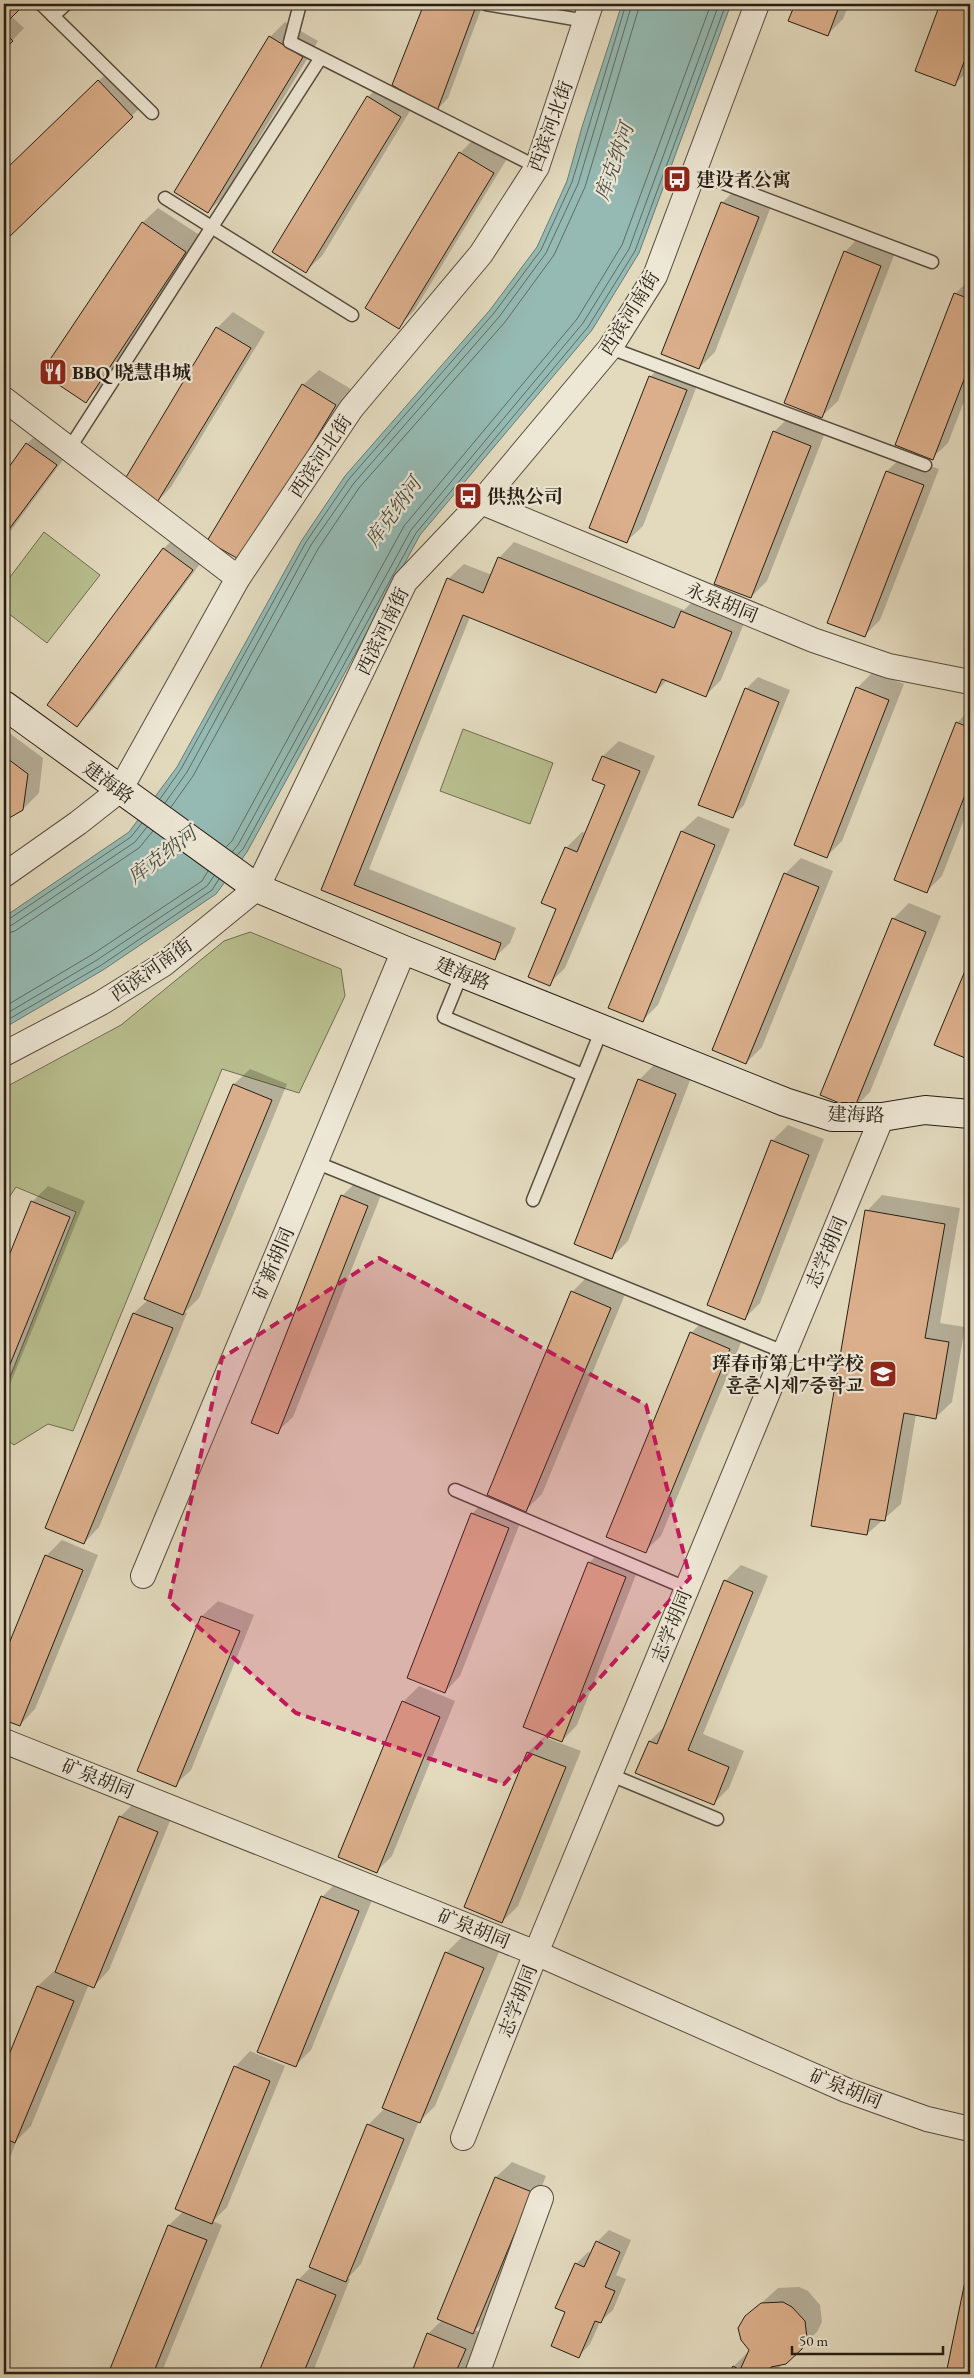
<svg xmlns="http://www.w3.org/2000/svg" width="974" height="2378" font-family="'EB Garamond','Noto Serif SC','Noto Serif KR',serif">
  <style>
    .green { fill: #b8be8e; stroke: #706e51 }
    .water { fill: #95bab3; stroke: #697c73 }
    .shadow { fill: #0003; fill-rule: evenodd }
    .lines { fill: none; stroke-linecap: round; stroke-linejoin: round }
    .shore { stroke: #5e6c64; stroke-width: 1 }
    .building { fill: #dbaf8b; stroke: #271e14 }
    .lane-casing { stroke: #564d3e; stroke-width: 15 }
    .street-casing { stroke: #564d3e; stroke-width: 26 }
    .secondary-casing { stroke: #271e14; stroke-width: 30 }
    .lane { stroke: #ede7d5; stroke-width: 12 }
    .street { stroke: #ede7d5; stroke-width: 24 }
    .secondary { stroke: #ede7d5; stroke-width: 28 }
    .marked { fill: #c2185b; fill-opacity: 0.2; stroke: #c2185b; stroke-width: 4; stroke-dasharray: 10 6; stroke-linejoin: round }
    .labels { text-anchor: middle; stroke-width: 4.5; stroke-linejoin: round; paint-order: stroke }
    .street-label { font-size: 19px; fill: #271e14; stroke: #ede7d5 }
    .poi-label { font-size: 19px; font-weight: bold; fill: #271e14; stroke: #ede7d5; text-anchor: start }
    .water-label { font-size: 20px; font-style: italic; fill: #484d44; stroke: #ede7d5 }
  </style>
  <rect width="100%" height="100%" fill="#e3dabe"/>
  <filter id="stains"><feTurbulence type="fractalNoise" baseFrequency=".004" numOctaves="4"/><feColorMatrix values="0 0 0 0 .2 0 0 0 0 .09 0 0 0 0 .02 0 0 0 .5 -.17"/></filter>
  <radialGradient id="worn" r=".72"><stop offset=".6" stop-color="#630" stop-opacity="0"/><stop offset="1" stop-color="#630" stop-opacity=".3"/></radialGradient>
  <g class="green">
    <path d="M44,532l56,43 -53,68 -43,-33v-25z"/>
    <path d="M463,729l90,34 -23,61 -90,-33z"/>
    <path d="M250,932l91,37 4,27 -46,97 -77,-24 -149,362 -25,-7 -34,21 -10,-7v-46l72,-180 -60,-25 -12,18v-117l117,-63 103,-84z"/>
  </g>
  <path class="water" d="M622,4h109l-92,249 -47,77 -172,205 -173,317 -31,42 -113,76 -99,58v-111l125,-85 48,-65 125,-227 43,-64 145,-166 47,-63 30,-66 15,-54z"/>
  <g class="shadow">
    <path d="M4,4h19l-12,12 13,12 -20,21z"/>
    <path d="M425,4h58l-35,94 -11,12 -34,-20 -2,2 15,9 -94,155 -16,15 62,-174 16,-16 9,6z"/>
    <path d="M796,4h53l-6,15 -15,15 -38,-14z"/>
    <path d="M942,4h28v65l-15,15 -38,-14z"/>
    <path d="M285,22l33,19 -94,155 -16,16 62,-175z"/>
    <path d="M114,66l34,34 -144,140v-67z"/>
    <path d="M476,137l32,20 -94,154 -16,16 62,-174z"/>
    <path d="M738,187l35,14 -58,151 -16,16 23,-165z"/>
    <path d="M158,208l43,28 -100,150 -16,15 57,-178z"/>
    <path d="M860,236l36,14 -58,151 -16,15 23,-164z"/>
    <path d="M970,279v107l-22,57 -16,15 23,-164z"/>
    <path d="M233,312l32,20 -94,155 -15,16 61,-175z"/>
    <path d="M666,361l35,14 -58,151 -16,15 23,-164z"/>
    <path d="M319,370l32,19 -94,155 46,-159z"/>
    <path d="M790,416l36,14 -59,151 -16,16 23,-165z"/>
    <path d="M43,428l28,21 -67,91v-64l23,-32z"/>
    <path d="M903,456l36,13 -59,151 -16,16 -36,-14 59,-151z"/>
    <path d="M180,533l28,20 -115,156 -16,16 -28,-21 115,-156z"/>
    <path d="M514,542l170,68 14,-14 49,20 -26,64 -15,15 -39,-15 -11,12 -186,-75 -101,252 147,59 -6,15 -16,15 -171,-69 125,-310 16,-15 28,11 7,-17z"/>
    <path d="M873,672l31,12 -62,157 -15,15 30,-168z"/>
    <path d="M758,677l32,13 -46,115 -12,12 14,-128z"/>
    <path d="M970,709v95l-28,72 -16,16 31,-169z"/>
    <path d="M4,729l39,29 -4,35 -16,16 -19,11z"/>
    <path d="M619,741l36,15 -90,212 -16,16 17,-136 16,-16 4,1 20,-49 -12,-5 9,-23z"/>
    <path d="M698,816l32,13 -72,176 -16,16 40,-190z"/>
    <path d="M801,858l32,13 -71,176 -16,16 39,-189z"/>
    <path d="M909,903l32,13 -71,176 -16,16 39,-189z"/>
    <path d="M970,962v96l-34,-14z"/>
    <path d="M655,1064l36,14 -63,163 -16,16 27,-177z"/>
    <path d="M250,1069l37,15 -88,214 -14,14 2,1 -88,214 -15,16 -38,-15 88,-215 14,-13 -2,-1 88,-215z"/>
    <path d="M788,1125l36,14 -64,164 -15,15 27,-177z"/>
    <path d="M358,1180l25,10 -90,227 -16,15 65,-236z"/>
    <path d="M48,1186l37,15 -81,198v-128l28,-69z"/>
    <path d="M882,1195l78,13 -20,115 25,4 -13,75 -16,15 -20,-3 -15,90 -34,30v-323z"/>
    <path d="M588,1276l38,16 -84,202 -16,16 46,-218z"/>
    <path d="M707,1317l38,16 -84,203 -16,15 46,-218z"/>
    <path d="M487,1498l37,15 -64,163 -15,16 27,-178z"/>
    <path d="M62,1540l36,15 -63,154 -15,16 -16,-7v-59l42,-103z"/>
    <path d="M604,1547l37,15 -64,163 -15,16 27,-178z"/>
    <path d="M741,1565l27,11 -65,158 41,17 -15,37 -16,16 -63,-63 16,-16 59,-144z"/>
    <path d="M218,1601l36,14 -63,155 -16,15 -36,-14 63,-155z"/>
    <path d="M419,1686l36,15 -63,155 -16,16 27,-170z"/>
    <path d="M544,1737l37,14 -63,155 -16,16 -37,-15 63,-155z"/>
    <path d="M4,1745l8,4 -8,21z"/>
    <path d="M136,1801l36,15 -63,154 -15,16 -5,-2 -58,142 -14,14 -13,32v-101l34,-85 16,-15 3,1 63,-155z"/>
    <path d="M338,1881l36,14 -63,155 -16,16 27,-169z"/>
    <path d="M462,1937l37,15 -64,154 -17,17 -57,141 -13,14 2,1 -38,95h-52l38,-94 14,-14 56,-141 17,-17 -2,-1 63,-154z"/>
    <path d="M250,2051l35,15 -58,141 -14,14 9,4 -61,149h-52l60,-149 15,-14 51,-144z"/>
    <path d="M512,2162l34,14 -57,141 -14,13 6,3 -17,41h-52l16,-40 14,-14 -4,-1 58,-142z"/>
    <path d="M609,2230l22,10 -15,35 10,4 -13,31 -13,12 -10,22 -11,12 -12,-44 9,-48 12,-12 4,2 5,-12z"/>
    <path d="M970,2263v111h-23z"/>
    <path d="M799,2287l9,4 12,14 2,17 -5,10 -36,32 -4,10h-47l4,-8 16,-16 -4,-33 32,-29zM737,2366l9,6 -9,-3z"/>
  </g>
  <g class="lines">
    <g class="shore">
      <path d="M160,799l21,-30 125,-227 43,-63 145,-166 47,-63 31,-68 54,-178"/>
      <path d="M165,803l22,-31 124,-227 43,-62 145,-166 47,-64 32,-69 54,-180"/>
      <path d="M171,807l22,-31 125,-227 41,-61 146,-166 49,-67 31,-68 55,-183"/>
      <path d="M226,847l6,-6 172,-315 173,-207 45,-74 89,-241"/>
      <path d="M232,852l6,-7 173,-315 172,-207 46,-74 90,-245"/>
      <path d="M237,855l6,-6 173,-316 172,-206 47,-76 91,-247"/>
      <path d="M4,920l5,-1 122,-82 11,-14"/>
      <path d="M4,927l8,-2 123,-83 12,-15"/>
      <path d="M4,934l11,-3 124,-83 14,-17"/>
      <path d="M4,1007l89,-53 109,-73 6,-10"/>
      <path d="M4,1015l93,-55 110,-74 7,-10"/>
      <path d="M4,1022l96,-56 112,-76 7,-11"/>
    </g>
  </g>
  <g class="building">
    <path d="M4,4h17l2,2 -19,19z"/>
    <path d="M424,4h23l28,5 -38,102 -45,-26z"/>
    <path d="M795,4h45l-12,32 -40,-15z"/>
    <path d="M940,4h30v42l-15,40 -40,-15z"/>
    <path d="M4,32l9,9 -9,9z"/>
    <path d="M269,36l34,21 -95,156 -34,-21z"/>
    <path d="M98,80l35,37 -129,125v-71z"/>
    <path d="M367,96l34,21 -95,156 -34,-21z"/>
    <path d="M459,152l35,21 -95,156 -34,-21z"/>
    <path d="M721,202l38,15 -60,152 -38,-15z"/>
    <path d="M142,222l44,30 -100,151 -45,-30z"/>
    <path d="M844,251l37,15 -59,152 -38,-15z"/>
    <path d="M954,293l16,6v65l-37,96 -38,-15z"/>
    <path d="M216,327l35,21 -95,156 -34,-20z"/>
    <path d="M649,376l38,14 -60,153 -38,-15z"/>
    <path d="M302,384l34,21 -94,156 -35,-20z"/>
    <path d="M773,431l38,15 -60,152 -37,-14z"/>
    <path d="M26,443l31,22 -53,71v-62z"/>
    <path d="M886,471l38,14 -59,152 -38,-14z"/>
    <path d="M163,548l30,22 -116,157 -30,-22z"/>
    <path d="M498,557l176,71 7,-17 51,21 -26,65 -44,-18 -6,14 -193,-78 -109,270 147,58 -6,17 -174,-70 126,-312 36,15z"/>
    <path d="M856,687l33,13 -62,158 -33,-13z"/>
    <path d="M745,688l34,14 -46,116 -35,-13z"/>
    <path d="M956,722l14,6v54l-43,111 -33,-13z"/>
    <path d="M4,756l24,18 -5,36 -19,11z"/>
    <path d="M602,756l38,15 -90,215 -22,-9 28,-68 -15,-6 24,-56 12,5 28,-67 -13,-5z"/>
    <path d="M681,831l34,14 -72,177 -35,-14z"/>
    <path d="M784,873l35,14 -73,177 -34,-14z"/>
    <path d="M892,918l34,14 -72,177 -34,-14z"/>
    <path d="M970,959v101l-36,-15z"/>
    <path d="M638,1079l38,15 -64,165 -38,-15z"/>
    <path d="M233,1084l39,16 -89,215 -39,-16z"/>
    <path d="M771,1140l38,15 -64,165 -38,-15z"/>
    <path d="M341,1195l27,11 -90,228 -27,-11z"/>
    <path d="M31,1201l39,16 -66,162v-111z"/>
    <path d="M865,1210l80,14 -20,114 24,4 -13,77 -32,-6 -19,108 -15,-2 -3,16 -56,-9z"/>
    <path d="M571,1291l40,17 -85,204 -39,-17z"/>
    <path d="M133,1313l40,15 -89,216 -39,-16z"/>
    <path d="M690,1332l40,17 -84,204 -40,-16z"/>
    <path d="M471,1513l38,15 -64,165 -38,-15z"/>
    <path d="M45,1555l38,15 -63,156 -16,-6v-64z"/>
    <path d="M588,1562l38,15 -64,165 -39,-15z"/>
    <path d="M724,1580l29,12 -65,158 41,17 -15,38 -79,-32 14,-32 8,3z"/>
    <path d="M201,1616l39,15 -64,156 -39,-16z"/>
    <path d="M402,1701l38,16 -63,156 -39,-16z"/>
    <path d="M527,1752l39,15 -64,156 -38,-16z"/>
    <path d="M119,1816l39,16 -64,156 -39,-16z"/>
    <path d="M321,1896l38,15 -63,156 -39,-15z"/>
    <path d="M445,1952l39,16 -64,155 -38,-15z"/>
    <path d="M37,1986l37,15 -59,142 -11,-5v-71z"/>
    <path d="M234,2066l36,15 -58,143 -37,-15z"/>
    <path d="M367,2124l37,15 -58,143 -37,-15z"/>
    <path d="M495,2177l37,15 -59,142 -36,-15z"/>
    <path d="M168,2225l39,15 -54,134h-45z"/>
    <path d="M596,2241l24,11 -15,35 10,4 -14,32 -6,-2 -16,37 -28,-12 14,-34 -10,-4 20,-45 9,4z"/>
    <path d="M970,2257v117h-24z"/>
    <path d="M297,2279l39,16 -33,79h-45z"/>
    <path d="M783,2302l9,5 13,14 2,17 -5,11 -16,15 -15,3 -3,7h-40l5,-8 7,4 9,-20 -8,-10 -3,-12 7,-12 16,-13z"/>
    <path d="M427,2333l39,16 -11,25h-44z"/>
  </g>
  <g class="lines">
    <defs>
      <g id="lane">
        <path d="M41,4l111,109"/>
        <path d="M300,4l-10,38 247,125"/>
        <path d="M486,4l100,17"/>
        <path d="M53,16l13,-12"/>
        <path d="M694,172l238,90"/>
        <path d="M165,198l187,117"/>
        <path d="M610,348l315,117"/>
        <path d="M69,449l251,-390"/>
        <path d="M462,973l-18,44 139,58"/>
        <path d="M315,1162l469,190"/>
        <path d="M533,1200l69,-171"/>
        <path d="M455,1490l231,98"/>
        <path d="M611,1775l106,44"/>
      </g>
      <g id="street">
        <path d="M4,399l234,179"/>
        <path d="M481,502l332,138 76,26 81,16"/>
        <path d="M4,875l74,-52 42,-33 118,-212 113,-169 130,-155 56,-87 54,-163"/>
        <path d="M4,1054l97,-51 63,-39 93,-76 148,-306 76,-80 129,-154 45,-72 102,-272"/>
        <path d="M143,1576l261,-626"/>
        <path d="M4,1741l532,212 310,137 81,29 43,10"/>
        <path d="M463,2138l73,-185 346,-836"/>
        <path d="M477,2374l64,-176"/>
      </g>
      <path id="secondary" d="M4,705l253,183 147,62 381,152 47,15h50l43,-7 45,4"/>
    </defs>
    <use href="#lane" class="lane-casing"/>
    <use href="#street" class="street-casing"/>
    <use href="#secondary" class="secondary-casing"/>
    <use href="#lane" class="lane"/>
    <use href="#street" class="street"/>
    <use href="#secondary" class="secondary"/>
  </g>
  <path class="marked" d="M379,1258l267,147 44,173 -186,206 -208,-71 -127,-112 53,-243z"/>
  <defs>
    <symbol id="bus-square" viewBox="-11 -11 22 22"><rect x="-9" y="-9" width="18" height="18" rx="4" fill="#8f2418" stroke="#ede7d5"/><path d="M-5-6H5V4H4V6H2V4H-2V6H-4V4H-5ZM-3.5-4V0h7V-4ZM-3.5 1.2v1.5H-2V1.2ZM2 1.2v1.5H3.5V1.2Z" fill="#fff"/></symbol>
    <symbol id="restaurant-square" viewBox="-11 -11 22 22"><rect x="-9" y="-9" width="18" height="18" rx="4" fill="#8f2418" stroke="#ede7d5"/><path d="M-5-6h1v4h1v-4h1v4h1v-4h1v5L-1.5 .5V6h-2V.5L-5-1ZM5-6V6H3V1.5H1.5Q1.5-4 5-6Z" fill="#fff"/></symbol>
    <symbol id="school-square" viewBox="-11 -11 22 22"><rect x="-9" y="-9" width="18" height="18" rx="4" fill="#8f2418" stroke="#ede7d5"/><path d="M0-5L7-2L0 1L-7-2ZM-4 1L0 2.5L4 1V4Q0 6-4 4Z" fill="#fff"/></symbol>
  </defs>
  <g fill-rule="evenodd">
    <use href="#bus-square" x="661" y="163" width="32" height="32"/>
    <use href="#restaurant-square" x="37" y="356" width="32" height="32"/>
    <use href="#bus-square" x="452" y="480" width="32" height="32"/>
    <use href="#school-square" x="867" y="1358" width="32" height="32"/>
  </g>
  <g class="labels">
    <g class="street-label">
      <text transform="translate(550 126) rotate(-70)" y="7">西滨河北街</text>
      <text transform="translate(629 313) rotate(-58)" y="7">西滨河南街</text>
      <text transform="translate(320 456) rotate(-56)" y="7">西滨河北街</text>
      <text transform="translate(722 602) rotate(22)" y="7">永泉胡同</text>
      <text transform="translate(382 631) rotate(-64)" y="7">西滨河南街</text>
      <text transform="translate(109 782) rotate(36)" y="7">建海路</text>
      <text transform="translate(151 969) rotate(-35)" y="7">西滨河南街</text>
      <text transform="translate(463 973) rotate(22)" y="7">建海路</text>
      <text transform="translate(856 1114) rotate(1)" y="7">建海路</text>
      <text transform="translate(826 1252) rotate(-67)" y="7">志学胡同</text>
      <text transform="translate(273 1263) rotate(-67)" y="7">矿新胡同</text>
      <text transform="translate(671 1626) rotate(-68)" y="7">志学胡同</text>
      <text transform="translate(98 1778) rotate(22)" y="7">矿泉胡同</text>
      <text transform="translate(474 1928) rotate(22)" y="7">矿泉胡同</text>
      <text transform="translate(517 2001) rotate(-69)" y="7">志学胡同</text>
      <text transform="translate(846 2088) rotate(22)" y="7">矿泉胡同</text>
    </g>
    <g class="poi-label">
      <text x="696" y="186">建设者公寓</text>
      <text x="72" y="379">BBQ 晓慧串城</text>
      <text x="487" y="503">供热公司</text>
      <text x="864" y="1370" text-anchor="end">珲春市第七中学校<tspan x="864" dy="22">훈춘시제7중학교</tspan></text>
    </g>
    <g class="water-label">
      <text transform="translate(614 162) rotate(-71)" y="7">库克纳河</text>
      <text transform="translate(393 512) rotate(-54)" y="7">库克纳河</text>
      <text transform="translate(162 855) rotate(-37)" y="7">库克纳河</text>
    </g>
  </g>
  <rect width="974" height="2378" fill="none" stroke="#e3dabe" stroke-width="20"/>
  <rect x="5" y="5" width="964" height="2368" fill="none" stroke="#271e14" stroke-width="2.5"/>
  <rect x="10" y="10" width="954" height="2358" fill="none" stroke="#271e14"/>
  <path d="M792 2346v8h151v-8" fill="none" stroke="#271e14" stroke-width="2.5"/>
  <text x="799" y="2346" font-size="15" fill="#271e14" stroke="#ede7d5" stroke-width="4" paint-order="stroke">50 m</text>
  <rect width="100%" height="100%" filter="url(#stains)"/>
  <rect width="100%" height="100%" fill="url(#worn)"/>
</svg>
